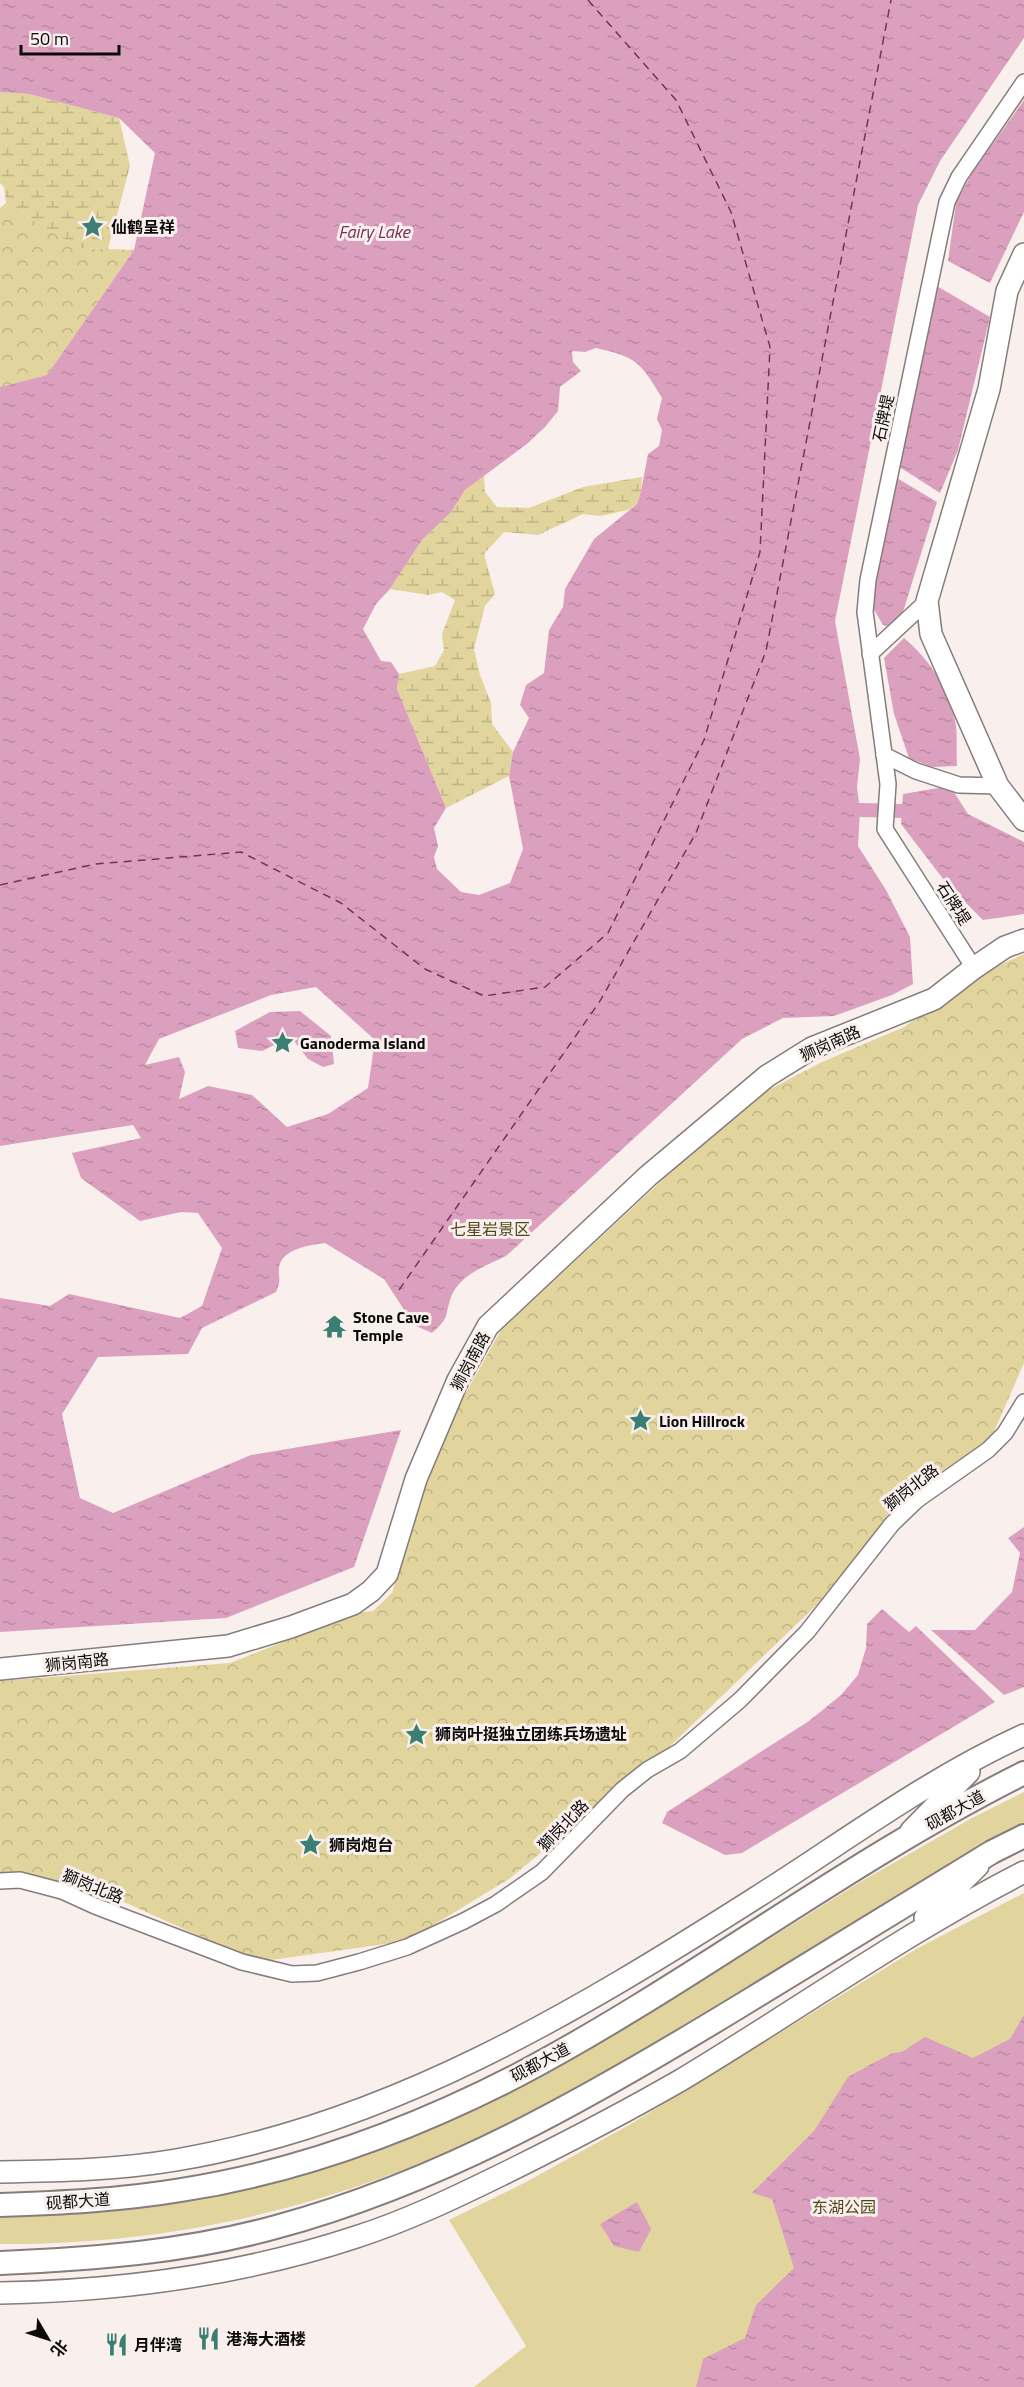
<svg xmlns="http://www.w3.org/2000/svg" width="1024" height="2387" font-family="'Titillium Web','Noto Sans SC',sans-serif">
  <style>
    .green { fill: #e1d49c }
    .forest { fill: url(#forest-crowns) }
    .wetland { fill: url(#wetland-marsh) }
    .water { fill: url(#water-ripples); fill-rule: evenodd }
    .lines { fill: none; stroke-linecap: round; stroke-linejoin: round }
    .canal { stroke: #dca0bf; stroke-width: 14 }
    .ferry { stroke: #78315b; stroke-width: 1.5; stroke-dasharray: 8 6; stroke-linecap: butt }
    .street-casing { stroke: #857d7b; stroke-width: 18 }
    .secondary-casing { stroke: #857d7b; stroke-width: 24 }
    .primary-casing { stroke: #857d7b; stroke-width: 26 }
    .street { stroke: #fff; stroke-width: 15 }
    .secondary { stroke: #fff; stroke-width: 21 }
    .primary { stroke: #fff; stroke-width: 22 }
    .labels { text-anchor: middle; stroke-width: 6; stroke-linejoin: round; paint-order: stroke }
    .poi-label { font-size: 16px; font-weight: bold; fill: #0d0b0a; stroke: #f9f0ed; text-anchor: start }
    .street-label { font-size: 16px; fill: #0d0b0a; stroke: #f9f0ed }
    .park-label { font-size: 16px; fill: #504616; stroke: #f9f0ed }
    .water-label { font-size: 18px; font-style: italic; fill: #78315b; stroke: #f9f0ed }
  </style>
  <defs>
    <pattern id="forest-crowns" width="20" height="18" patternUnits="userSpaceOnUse" patternTransform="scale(1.5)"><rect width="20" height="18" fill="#e1d49c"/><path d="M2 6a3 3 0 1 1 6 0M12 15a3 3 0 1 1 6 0" fill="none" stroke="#c0b585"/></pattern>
    <pattern id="wetland-marsh" width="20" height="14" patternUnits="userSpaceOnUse" patternTransform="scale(1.5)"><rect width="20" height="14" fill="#e1d49c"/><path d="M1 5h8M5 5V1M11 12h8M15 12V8" fill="none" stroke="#c0b585"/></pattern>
    <pattern id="water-ripples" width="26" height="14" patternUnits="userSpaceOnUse" patternTransform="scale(1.5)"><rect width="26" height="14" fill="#dca0bf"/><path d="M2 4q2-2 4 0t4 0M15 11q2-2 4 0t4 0" fill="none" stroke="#bc88a3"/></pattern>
  </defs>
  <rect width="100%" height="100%" fill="#f9f0ed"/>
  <g class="green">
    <path d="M1024,1792v33c-153,77 -291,181 -442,262 -187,101 -368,158 -582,157v-30h37l83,-4 81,-12 68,-15 63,-18 234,-104 157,-93 139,-87 110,-63z"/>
    <path d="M1024,1893v494h-550l52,-41 -77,-126 77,-38 103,-57 289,-177z"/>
  </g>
  <g class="forest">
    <path d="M6,203l72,45 56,2 -87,125 -47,12v-179z"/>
    <path d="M1024,954v409l-35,80 -85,50 -72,97 -167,161 -156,128 -102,62 -150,21 -162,-73 -95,-5v-203l230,-18 126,-50 17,-2 19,-18 26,-87 40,-99 43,-77 197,-183 65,-54 59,-31 82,-35 40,-29 51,-31z"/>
  </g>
  <g class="wetland">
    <path d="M0,92l29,2 90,24 11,48 -22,83 -30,-1 -72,-45 -2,-16 -4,-4z"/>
    <path d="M484,475l1,17 12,15 32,1 54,-21 59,-10 -1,14 -4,13 -9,6 -28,6 -17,-2 -45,21 -34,-3 -20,22 11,40 -10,12 -11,43 6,26 11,28 1,21 21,28 -4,24 -63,32 -49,-119 2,-15 36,-8 9,-16 -2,-16 13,-34 -13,-8 -14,3 -38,-6 32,-49 29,-28 14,-22z"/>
  </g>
  <g class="water">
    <path d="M0,0h1024v38l-84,123 -22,44 -83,416 25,138 -3,28 3,23 -2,36 28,44 24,47 3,47 -21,11 -58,21 -51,2 -41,21 -236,217c-20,10 -46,18 -55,41 -7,21 -1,20 -19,36l-18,-8 -30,-46 -59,-36c-15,2 -44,6 -46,25 -1,11 3,11 -3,24l-74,36 -14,26 -90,3 -36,57 18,84 33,15 138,-58 150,-25 -47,137 -128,51 -226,14v-334l50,8 19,-12 111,24 22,-12 20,-58 -24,-35 -17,-1 -41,9 -59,-43 -9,-25 69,-15 -8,-13 -133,21v-759l47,-12 87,-125 21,-97 -36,-35 -90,-24 -29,-2zM596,348c41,9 45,15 66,50l-5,21 5,11 -3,16 -11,8 -7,37 -4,13 -43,35 -29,50 -2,18 -14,23 -5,43 -18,12 -6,20 9,13 -16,34 -4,24 14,73 -13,34 -31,12 -18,-3 -24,-23 -3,-12 4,-11 -4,-18 12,-20 -49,-119 2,-15 -8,-12 -10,-1 -18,-32 13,-25 14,-15 32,-49 29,-28 14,-22 63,-47 17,-16 13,-16 2,-24 21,-16 -8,-9 -1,-11 13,1zM316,987l59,53 -7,48 -40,26 -41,13 -35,-32 -44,-9 -29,13 6,-27 -6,-15 -34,8 14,-26 112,-44z"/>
    <path d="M1024,100v112l-34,71 -42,-22 8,-58 16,-30z"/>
    <path d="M935,285l55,32 -32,133 -18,43 -42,-27z"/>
    <path d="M897,478l40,24 -34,110 -14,14 -6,-1 -13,-22z"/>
    <path d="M904,638c23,19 46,51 51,82 3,14 1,31 2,46l-25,1 -23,-9 -15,-44 -10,-56z"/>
    <path d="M950,786l18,28 56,28v72l-41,6 -36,-36 -46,-60 2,-30z"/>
    <path d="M300,1011l31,25 3,28 -11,3 -15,-8 -17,-22 -29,14 -24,-3 -3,-17 35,-19z"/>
    <path d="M1024,1527v160l-20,8 -73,-65h44l37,-38 8,-39 -12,-15z"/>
    <path d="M882,1609l27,23 7,-6 79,76 -253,151 -17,2 -63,-32 5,-11 142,-91 32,-26 17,-20 8,-27 1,-24z"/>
    <path d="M1024,2015v372h-328l7,-28 42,-21 11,-33 38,-37 -22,-69 -20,-6 62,-62 34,-54 29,-16 16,-8 9,-1 23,-15 48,21 37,-19z"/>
    <path d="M637,2202l14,27 -12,23 -25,-6 -14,-22z"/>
  </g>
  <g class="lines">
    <path class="canal" d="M860,810l42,1"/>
    <g class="ferry">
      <path d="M0,885l96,-21 145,-12 100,51 84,66 59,27 61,-9 63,-54 96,-193 56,-188 10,-205 -39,-135 -55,-112 -88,-100"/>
      <path d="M399,1290l201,-289 96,-168 70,-182 125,-651"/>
    </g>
    <defs>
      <g id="street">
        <path d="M870,654l57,-53"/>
        <path d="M884,755l32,16 43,14 39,1"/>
        <path d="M974,968l-89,-139 3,-45 -23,-172 3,-32 79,-378 12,-25 65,-95"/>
        <path d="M0,1881l20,-1 42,11 33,15 147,56 50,12 25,-1 42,-11 48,-15 57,-26 32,-17 46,-32 80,-82 25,-20 33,-19 60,-51 67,-68 85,-108 25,-24 71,-50 17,-17 19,-31"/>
      </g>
      <g id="secondary">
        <path d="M1024,254l-17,37 -18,98 -62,212 4,33 67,152 26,34"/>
        <path d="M0,1669l228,-23 63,-19 62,-23 18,-13 16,-17 29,-95 42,-99 30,-54 160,-150 119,-100 45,-28 122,-49 40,-31 31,-21 19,-7"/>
        <path d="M911,1831l58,-59"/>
        <path d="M925,1918l53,-52"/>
        <path d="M0,2172c59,-1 118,-2 176,-12 214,-36 400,-148 581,-263 87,-55 172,-119 267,-162"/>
        <path d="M0,2293c120,-2 241,-18 356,-56 50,-16 98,-39 145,-62 61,-30 121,-61 180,-95 115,-69 224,-147 343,-208"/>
      </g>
      <g id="primary">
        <path d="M0,2205c60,-2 121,-5 181,-15 116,-18 232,-61 337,-115 174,-92 330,-214 506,-302"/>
        <path d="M0,2263c93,-4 186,-11 276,-36 169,-46 316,-131 464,-221 84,-51 168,-102 252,-154l32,-16"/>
      </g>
    </defs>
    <use href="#street" class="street-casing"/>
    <use href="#secondary" class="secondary-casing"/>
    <use href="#primary" class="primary-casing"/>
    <use href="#street" class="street"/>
    <use href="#secondary" class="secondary"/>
    <use href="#primary" class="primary"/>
  </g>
  <defs>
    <symbol id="sight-bare" viewBox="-9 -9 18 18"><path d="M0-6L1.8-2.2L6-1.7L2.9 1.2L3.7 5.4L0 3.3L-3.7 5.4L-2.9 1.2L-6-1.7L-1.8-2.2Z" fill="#3b7f72" stroke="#f9f0ed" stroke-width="2.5" paint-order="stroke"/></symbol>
    <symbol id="temple-bare" viewBox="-9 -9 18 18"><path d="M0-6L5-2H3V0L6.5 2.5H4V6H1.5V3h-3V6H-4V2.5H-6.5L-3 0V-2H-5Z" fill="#3b7f72" stroke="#f9f0ed" stroke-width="2.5" paint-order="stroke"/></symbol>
    <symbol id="restaurant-bare" viewBox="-9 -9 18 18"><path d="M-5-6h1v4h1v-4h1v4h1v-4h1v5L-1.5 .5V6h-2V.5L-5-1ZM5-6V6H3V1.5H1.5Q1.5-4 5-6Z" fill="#3b7f72" stroke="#f9f0ed" stroke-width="2.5" paint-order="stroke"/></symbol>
  </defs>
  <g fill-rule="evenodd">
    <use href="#sight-bare" x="76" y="210" width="33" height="33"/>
    <use href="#sight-bare" x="266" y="1026" width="33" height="33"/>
    <use href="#temple-bare" x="318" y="1310" width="33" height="33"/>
    <use href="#sight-bare" x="624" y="1404" width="33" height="33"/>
    <use href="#sight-bare" x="400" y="1718" width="33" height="33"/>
    <use href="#sight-bare" x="294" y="1828" width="33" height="33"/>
    <use href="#restaurant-bare" x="192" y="2322" width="33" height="33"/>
    <use href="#restaurant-bare" x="100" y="2328" width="33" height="33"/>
  </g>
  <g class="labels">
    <g class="poi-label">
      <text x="111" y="233">仙鹤呈祥</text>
      <text x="300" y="1049">Ganoderma Island</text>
      <text x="353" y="1323">Stone Cave<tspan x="353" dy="18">Temple</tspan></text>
      <text x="659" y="1427">Lion Hillrock</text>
      <text x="435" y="1740">狮岗叶挺独立团练兵场遗址</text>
      <text x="329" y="1851">狮岗炮台</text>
      <text x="226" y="2345">港海大酒楼</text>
      <text x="134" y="2351">月伴湾</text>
    </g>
    <g class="street-label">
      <text transform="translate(883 418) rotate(-78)" y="6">石牌堤</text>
      <text transform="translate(954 903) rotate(57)" y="6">石牌堤</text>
      <text transform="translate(830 1043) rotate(-24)" y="6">狮岗南路</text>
      <text transform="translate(470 1361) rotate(-62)" y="6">狮岗南路</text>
      <text transform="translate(911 1487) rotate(-38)" y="6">獅岗北路</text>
      <text transform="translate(77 1662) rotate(-6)" y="6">狮岗南路</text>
      <text transform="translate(955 1810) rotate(-29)" y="6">砚都大道</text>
      <text transform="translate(563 1825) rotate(-46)" y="6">獅岗北路</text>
      <text transform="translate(93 1886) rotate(22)" y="6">獅岗北路</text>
      <text transform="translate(540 2062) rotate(-28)" y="6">砚都大道</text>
      <text transform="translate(78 2201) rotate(-4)" y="6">砚都大道</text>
    </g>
    <g class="park-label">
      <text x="490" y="1235">七星岩景区</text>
      <text x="844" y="2213">东湖公园</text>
    </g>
    <g class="water-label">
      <text x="374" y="238">Fairy Lake</text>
    </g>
  </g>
  <g transform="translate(48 2339) rotate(129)" stroke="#f9f0ed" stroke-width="4.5" paint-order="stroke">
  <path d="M0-4.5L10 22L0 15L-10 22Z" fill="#0d0b0a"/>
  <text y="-9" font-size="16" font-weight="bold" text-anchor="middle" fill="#0d0b0a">北</text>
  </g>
  <path d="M21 45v9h98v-9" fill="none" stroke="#0d0b0a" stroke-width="3"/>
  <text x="30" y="45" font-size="18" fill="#0d0b0a" stroke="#f9f0ed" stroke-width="4.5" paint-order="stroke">50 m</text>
</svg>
